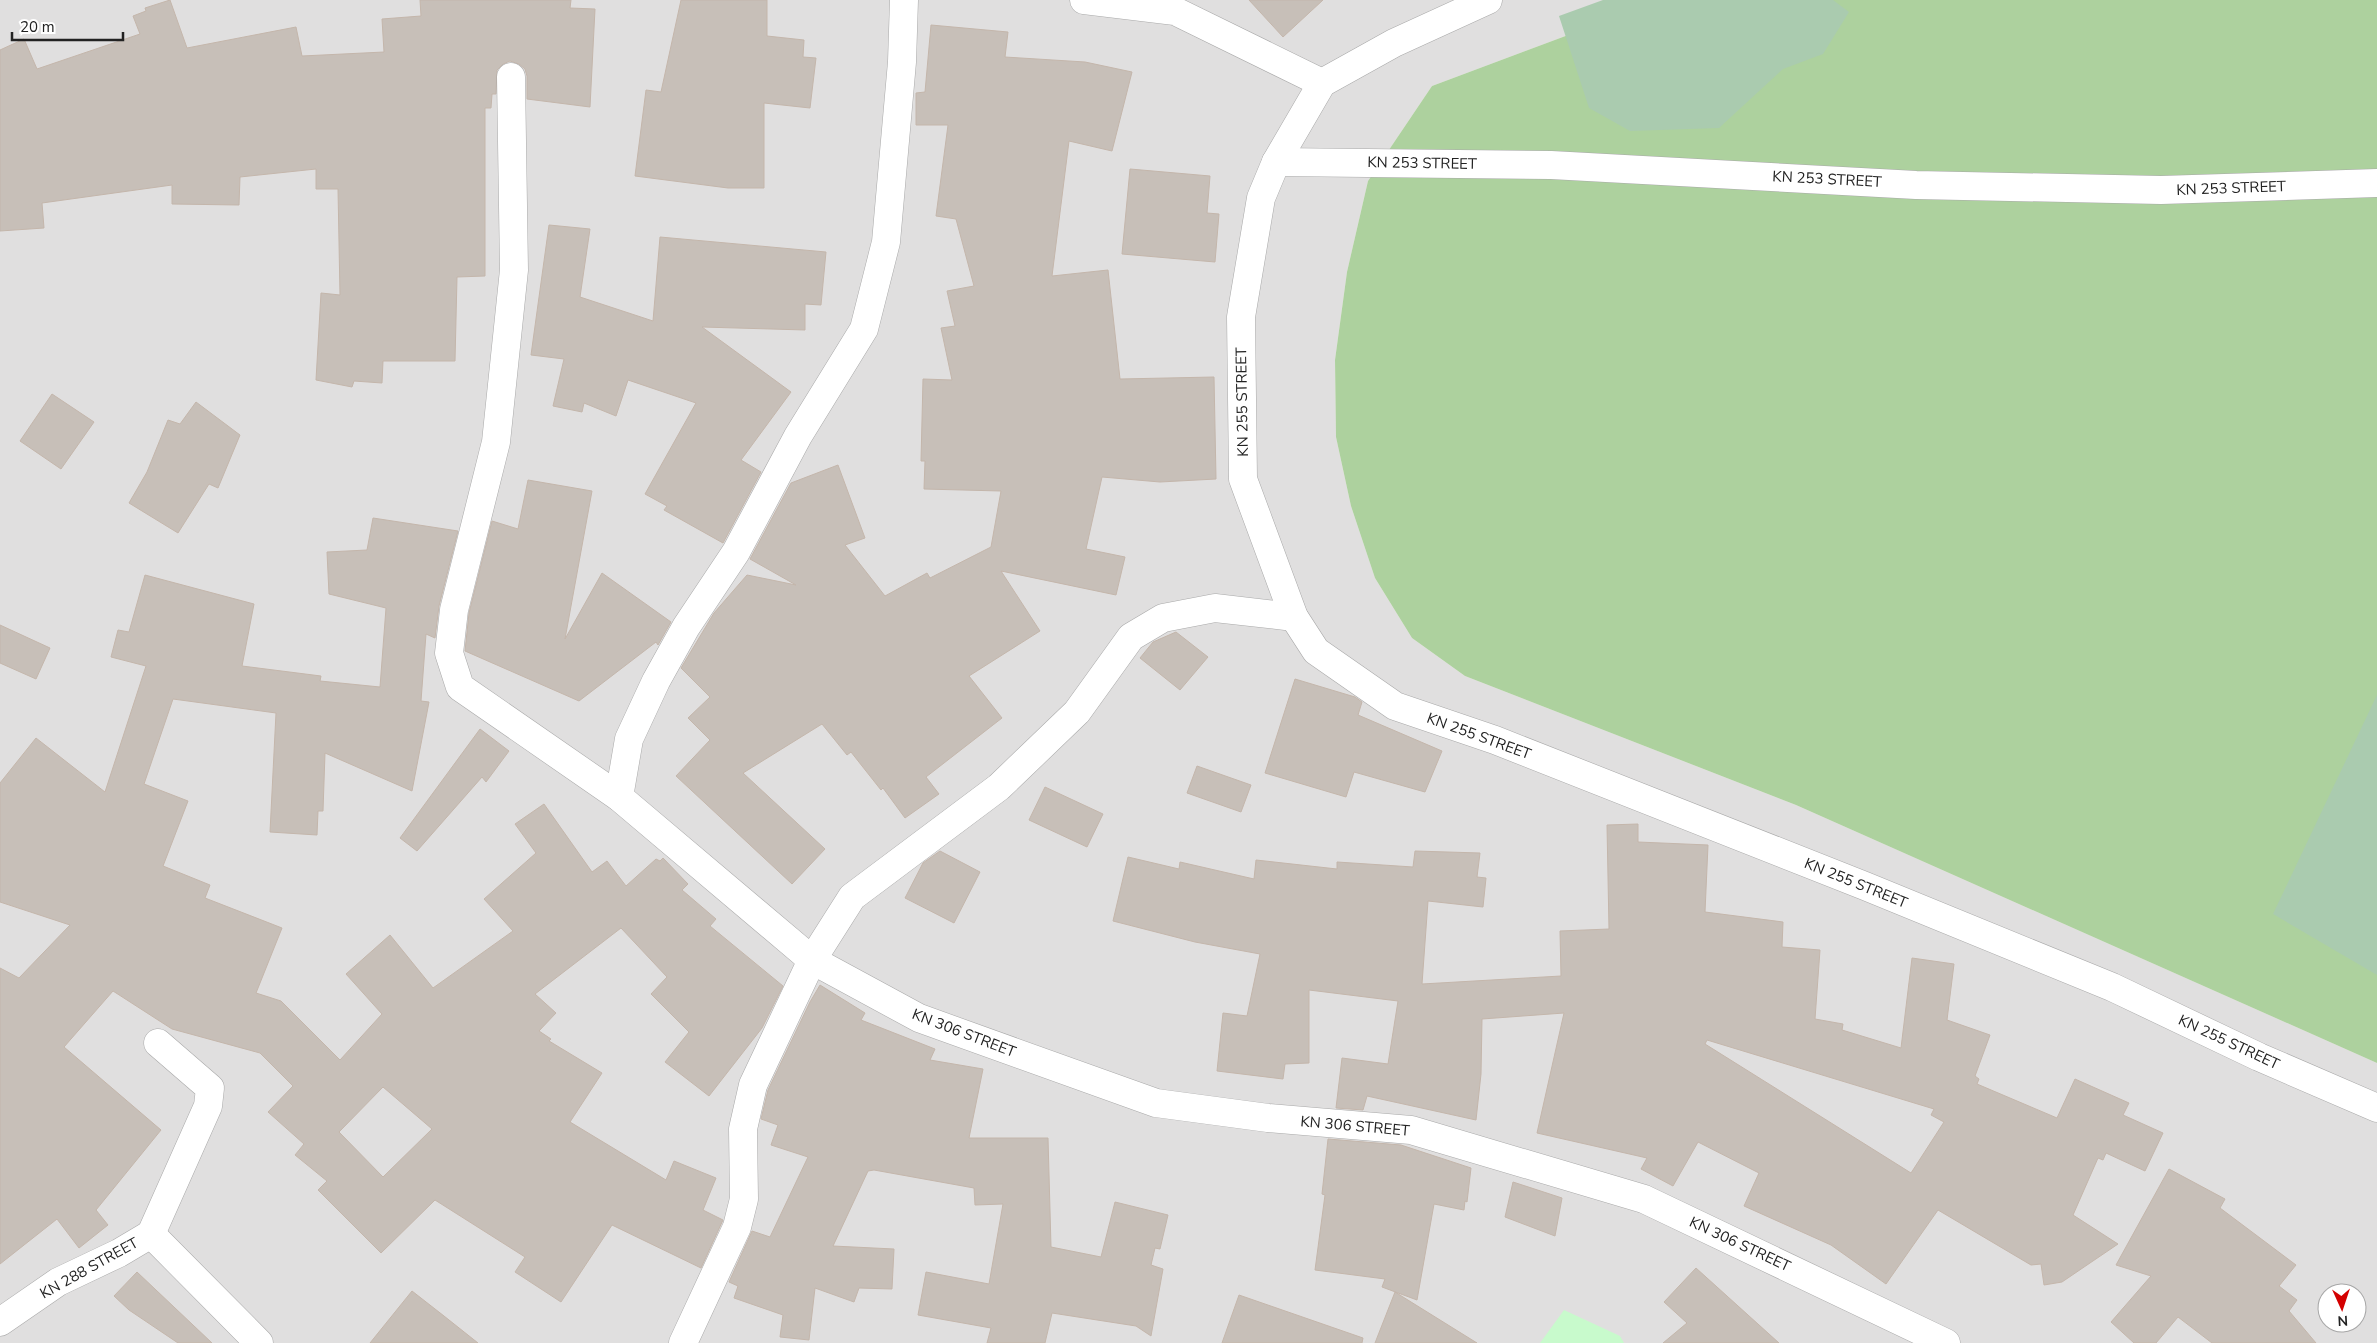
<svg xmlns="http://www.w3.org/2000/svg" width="2377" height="1343" font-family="'Nunito Sans',sans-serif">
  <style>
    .residential { fill: #e0dfdf; fill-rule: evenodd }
    .forest { fill: #add19e }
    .cemetery { fill: #aacbaf }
    .park { fill: #c8facc }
    .building { fill: #c7bfb8; stroke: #c4b6ab; fill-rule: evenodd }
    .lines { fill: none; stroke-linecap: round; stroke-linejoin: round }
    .minor-casing { stroke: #a9a9a9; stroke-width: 29 }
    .minor { stroke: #fff; stroke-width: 28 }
    .labels { text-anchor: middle; stroke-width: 5; stroke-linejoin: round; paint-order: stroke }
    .street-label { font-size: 15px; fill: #222; stroke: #fff }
  </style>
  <rect width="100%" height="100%" fill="#f2efe9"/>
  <path class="residential" d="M0,0h1662l-230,86 -64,95 -21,91 -12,88 1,77 15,69 24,72 37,60 53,38 331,129 581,258v280h-2377zM2327,1293h30v30h-30z"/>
  <path class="forest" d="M1662,0h715v1063l-581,-258 -331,-129 -53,-38 -37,-60 -24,-72 -15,-69 -1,-77 12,-88 21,-91 64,-95z"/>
  <g class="cemetery">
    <path d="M1603,0h230l16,12 -26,42 -40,15 -64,59 -89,3 -41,-23 -30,-92z"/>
    <path d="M2377,695v280l-104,-61z"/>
  </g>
  <path class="park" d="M1564,1310l56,26 4,7h-84z"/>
  <g class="building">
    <path d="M170,0l17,48 109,-21 6,29 82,-4 -2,-33 39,-3 -1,-16h151l-1,8 25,1 -5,98 -63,-8v-23l-2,-7 -6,-5 -9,-3 -7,3 -6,6 -1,24h-4l-1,14h-6v168l-28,1 -2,84h-72l-1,22 -28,-2 -2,6 -36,-7 5,-87 19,2 -2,-106h-22v-20l-76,8 -1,28 -67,-1v-19l-130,18 2,25 -44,3v-181l24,-11 13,30 103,-35 -7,-18 13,-5 -1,-3z"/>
    <path d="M681,0h86v36l37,4 -1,17 13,1 -6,50 -46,-5v85h-36l-93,-12 11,-86 15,2z"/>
    <path d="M1249,0h74l-40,37z"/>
    <path d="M931,25l77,7 -3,25 80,5 47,10 -20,79 -43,-10 -17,135 56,-6 12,109 94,-2 2,102 -56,3 -58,-5 -16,72 39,8 -9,38 -115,-24 39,60 -71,45 33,42 -76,59 13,17 -34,24 -22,-30 -2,2 -30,-38 -4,3 -25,-31 -79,49 82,76 -33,35 -116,-108 34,-36 -22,-22 22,-21 -29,-29 33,-55 33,-38 49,10 -46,-26 41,-76 47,-18 27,73 -20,7 40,51 42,-23 3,5 61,-31 10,-56 -77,-2 1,-28h-4l2,-82 29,1 -11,-52 14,-2 -8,-35 27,-5 -18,-67 -20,-3 12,-91h-32v-32l9,-1z"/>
    <path d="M1130,169l80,7 -3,37 12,1 -4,48 -93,-8z"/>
    <path d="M549,225l41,4 -10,68 73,24 7,-84 166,15 -5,53 -16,-1v26l-103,-3 89,65 -50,68 20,12 -38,71 -59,-33 3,-4 -22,-12 51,-91 -68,-23 -12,36 -32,-13 -2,9 -29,-6 11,-47 -33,-4z"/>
    <path d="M52,394l42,28 -33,47 -41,-28z"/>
    <path d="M196,402l44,33 -22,53 -9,-4 -31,49 -49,-30 18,-31 21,-52 12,4z"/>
    <path d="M528,480l64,11 -27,148 37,-66 69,49 -13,23 -2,-3 -77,59 -114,-50 4,-38 23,-92 26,8z"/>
    <path d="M373,518l85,13 -19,75 -4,32 -9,-4 -5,67 8,1 -17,89 -87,-38 -2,58h-5l-1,24 -47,-3 6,-119 -103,-14 -29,85 44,17 -25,65 47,19 -5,13 77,30 -26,65 25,8 59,59 42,-46 -36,-40 44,-39 43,53 80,-57 -29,-32 52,-46 -21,-29 29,-20 48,68 15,-11 19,25 30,-27 4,2 3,-3 25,26 -6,6 34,29 -6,7 73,60 -21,42 -53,68 -44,-34 24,-30 -38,-38 16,-17 -46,-49 -86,66 21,19 -17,18 12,8 -2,2 53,32 -32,49 96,58 8,-19 42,17 -13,32 20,10 -22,48 -89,-43 -51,77 -46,-30 10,-15 -90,-57 -54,53 -63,-63 9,-9 -32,-26 9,-11 -36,-32 25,-26 -33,-33 -88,-24 -59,-38 -49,56 97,83 -65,80 12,15 -29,23 -22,-29 -57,45v-296l19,10 51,-53 -70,-23v-119l36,-45 69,54 41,-126 -35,-9 7,-27 11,2 16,-57 109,29 -12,62 79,10 -1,5 60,6 6,-79 -57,-14 -2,-42 40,-2zM383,1087l49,42 -49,48 -44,-45z"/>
    <path d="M0,625l50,23 -14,31 -36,-16z"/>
    <path d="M1176,632l32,25 -28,33 -40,-32 13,-16z"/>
    <path d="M1295,679l60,18 7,5 -4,13 84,36 -17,41 -71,-20 -8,25 -81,-24z"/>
    <path d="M480,729l29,22 -23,31 -4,-5 -65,74 -17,-13z"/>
    <path d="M1197,766l54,19 -10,27 -54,-19z"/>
    <path d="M1045,787l58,27 -16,33 -58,-27z"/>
    <path d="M1638,824v18l70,3 -3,67 78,10 -1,25 38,3 -5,69 28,5 -1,6 59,18 11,-90 42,6 -7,56 43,15 -15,41 4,3 -2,5 80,34 18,-39 54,24 -6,12 40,18 -18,38 -39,-18 -3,7 -5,-2 -25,57 45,29 -56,38 -18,3 -3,-21 -10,1 -93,-55 -52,74 -55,-39 -87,-39 15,-33 -61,-31 -25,44 -32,-17 6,-11 -110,-25 27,-120 -82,6 -1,55 -5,46 -109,-24 -4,14 -27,-2 6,-50 46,6 10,-63 -89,-11v73l-24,1 -2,15 -66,-8 6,-58 24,3 13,-62 -65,-12 -82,-21 15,-64 51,12 1,-7 74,17 2,-19 81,9v-7l76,5 2,-16 65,2 -3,24 9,1 -3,29 -55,-6 -6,83 139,-8 -1,-45 49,-2 -2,-104zM1707,1040l227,69 -3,6 13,7 -33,51 -206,-129z"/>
    <path d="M940,851l40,21 -26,51 -49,-25 18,-35z"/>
    <path d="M820,985l45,28 -4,7 74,29 -5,11 53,9 -14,69h79l3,109 50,10 14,-55 53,13 -8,34 -5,-1 -4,17 12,4 -12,67 -15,-10 -84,-13 -7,30h-58l4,-15 -73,-13 8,-43 63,12 14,-80 -28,1 -1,-17 -100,-18 -6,1 -35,75 61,3 -2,40 -33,-1 -5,14 -39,-14 -6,52 -29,-3 3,-22 -49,-17 4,-12 -9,-4 23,-51 18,6 38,-80 -37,-12 7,-20 -17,-6 7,-29 42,-88z"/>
    <path d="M1328,1139l73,6 70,23 -4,34 -2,-1 -1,9 -30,-6 -17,96 -35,-13 3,-8 -70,-9 10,-75 -3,-1z"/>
    <path d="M2169,1169l56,30 -5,9 76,57 -17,21 18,14 -8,11 27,32h-104l-34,-26 -22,26h-22l-23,-21 40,-46 -35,-11z"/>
    <path d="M1513,1182l49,16 -7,38 -50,-19z"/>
    <path d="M1696,1268l83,75h-116l24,-20 -23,-21z"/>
    <path d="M137,1272l75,71h-34l-49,-33 -15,-14z"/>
    <path d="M412,1291l32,25 34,27h-108z"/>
    <path d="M1395,1292l82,51h-102z"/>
    <path d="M1239,1295l124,43 -1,5h-140z"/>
  </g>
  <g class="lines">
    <defs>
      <g id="minor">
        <path d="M1084,0l91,11 147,72"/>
        <path d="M1488,0l-94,43 -72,40 -46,79 -15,36 -20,119 2,162 51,138 22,34 79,55 100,34 370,146 247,101 147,70 118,51"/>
        <path d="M511,77l3,193 -18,172 -42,168 -5,43 11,34 159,110 193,163 107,58 237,85 112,15 143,12 233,69 302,144"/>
        <path d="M1276,162l275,3 365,20 245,5 216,-7"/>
        <path d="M619,797l10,-58 27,-58 30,-54 50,-75 62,-116 66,-107 22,-87 16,-180 2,-62"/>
        <path d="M151,1234l57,-128 2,-18 -52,-45"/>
        <path d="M0,1322l58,-40 61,-29 32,-19 108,109"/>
        <path d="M683,1343l54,-116 7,-28 -1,-70 10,-44 59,-125 40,-63 147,-110 78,-75 54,-75 32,-19 52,-10 79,9"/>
      </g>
    </defs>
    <use href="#minor" class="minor-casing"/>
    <use href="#minor" class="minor"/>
  </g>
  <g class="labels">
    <g class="street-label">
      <text transform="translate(1422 163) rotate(1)" y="5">KN 253 STREET</text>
      <text transform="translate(1827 179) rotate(3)" y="5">KN 253 STREET</text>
      <text transform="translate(2231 188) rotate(-2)" y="5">KN 253 STREET</text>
      <text transform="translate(1242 402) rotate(-91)" y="5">KN 255 STREET</text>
      <text transform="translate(1479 736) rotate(20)" y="5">KN 255 STREET</text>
      <text transform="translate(1856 883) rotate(22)" y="5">KN 255 STREET</text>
      <text transform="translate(964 1033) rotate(21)" y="5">KN 306 STREET</text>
      <text transform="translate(2229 1042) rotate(25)" y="5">KN 255 STREET</text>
      <text transform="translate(1355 1126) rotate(5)" y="5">KN 306 STREET</text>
      <text transform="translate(1740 1244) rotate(25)" y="5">KN 306 STREET</text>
      <text transform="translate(89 1268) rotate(-29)" y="5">KN 288 STREET</text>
    </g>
  </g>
  <g transform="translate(2342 1308) rotate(177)"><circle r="24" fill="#ffffff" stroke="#a7a7a7"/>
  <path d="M0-4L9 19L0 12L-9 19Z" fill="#d40000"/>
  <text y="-8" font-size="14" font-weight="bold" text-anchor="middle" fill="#222222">N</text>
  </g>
  <path d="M12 32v8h111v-8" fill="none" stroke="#222222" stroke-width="2.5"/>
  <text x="20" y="32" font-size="15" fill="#222222" stroke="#ffffff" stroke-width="4" paint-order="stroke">20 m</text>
</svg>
